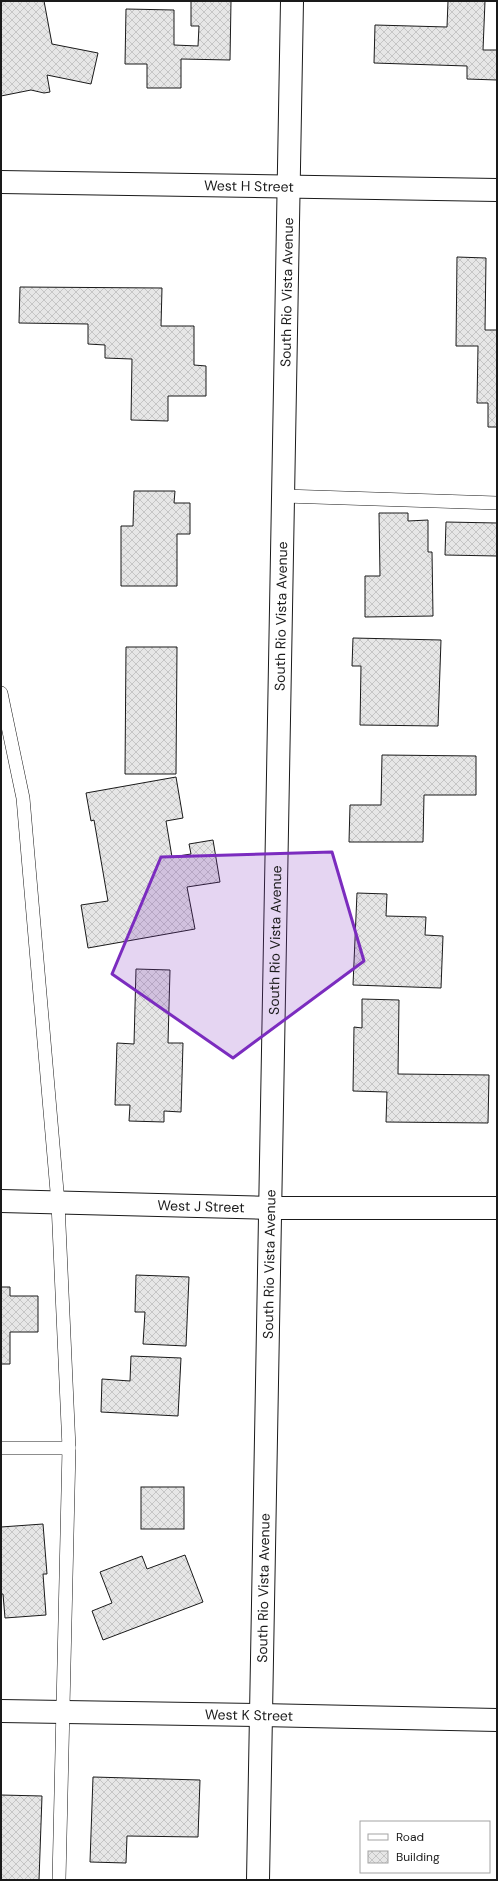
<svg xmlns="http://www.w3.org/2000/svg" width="498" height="1881" font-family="'DM Sans',sans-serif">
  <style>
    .building { fill: url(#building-cross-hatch); stroke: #1a1a1a }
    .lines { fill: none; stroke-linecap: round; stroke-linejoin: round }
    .service-casing { stroke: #1a1a1a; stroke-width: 14 }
    .minor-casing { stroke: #1a1a1a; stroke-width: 24 }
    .tertiary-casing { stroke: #1a1a1a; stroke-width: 24 }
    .service { stroke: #fff; stroke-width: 13 }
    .minor { stroke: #fff; stroke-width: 22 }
    .tertiary { stroke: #fff; stroke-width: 22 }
    .marked { fill: #7b2cbf; fill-opacity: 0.2; stroke: #7b2cbf; stroke-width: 3; stroke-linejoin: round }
    .labels { text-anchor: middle; stroke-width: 3; stroke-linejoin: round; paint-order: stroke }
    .street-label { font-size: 14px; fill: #1a1a1a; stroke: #fff }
  </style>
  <defs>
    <pattern id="building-cross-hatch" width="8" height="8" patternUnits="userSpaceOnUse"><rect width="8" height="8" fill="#e6e6e6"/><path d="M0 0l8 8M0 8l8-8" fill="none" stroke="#c5c5c5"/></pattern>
  </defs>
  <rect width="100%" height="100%" fill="#fff"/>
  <g class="building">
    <path d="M1,1h43l8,43 46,9 -7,31 -44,-9 3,17 -6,1 -13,-3 -30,6z"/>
    <path d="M191,1h40l-1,59 -49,-1v29h-34v-24h-22l1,-55 48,1v35l24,1 1,-20h-8z"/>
    <path d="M448,1h37l-2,49h14v30l-30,-1v-13l-93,-3 1,-38 72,2z"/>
    <path d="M457,257l29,1 -1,72h12v97h-9v-24h-11l1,-57h-22z"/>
    <path d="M20,287l142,1 -1,38h33v39l12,1v30h-38v25l-37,-1 1,-61 -27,-1v-13l-17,-1v-20l-69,-1z"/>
    <path d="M134,491h41l-1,12h16v31h-13v52h-56v-60h12z"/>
    <path d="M379,513h29v8l20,-1v32h4l1,64 -68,1v-41h15z"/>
    <path d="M446,522l51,1v33l-52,-1z"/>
    <path d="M353,638l88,2 -3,86 -78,-1 1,-59h-9z"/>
    <path d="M126,647h51l-1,127h-51z"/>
    <path d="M382,755l94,1v39h-52l-1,47h-74l1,-37h31z"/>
    <path d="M176,777l7,41 -17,3 6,36 19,-3 -2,-10 24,-4 7,42 -33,5 8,42 -107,19 -7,-43 27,-4 -14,-81 -3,1 -5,-28z"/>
    <path d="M357,893l30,1 -1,22 40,1 -1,18 18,1 -2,52 -88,-3z"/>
    <path d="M136,969l34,1 -2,73h15l-2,69 -17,-1v11l-35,-1 1,-16h-15l2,-62 17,1z"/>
    <path d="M362,999l37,1 -1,74 91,1 -1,48 -102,-1 1,-30 -34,-1 1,-64 8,1z"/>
    <path d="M136,1275l53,2 -3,69 -43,-2 2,-32h-10z"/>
    <path d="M1,1287h9v9h28v36h-28v32h-9z"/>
    <path d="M131,1356l50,2 -3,58 -77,-4 1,-33 28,2z"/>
    <rect x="141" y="1487" width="43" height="42"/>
    <path d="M43,1524l4,50h-4l3,41 -41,3 -2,-24h-2v-67z"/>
    <path d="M185,1555l18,47 -100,38 -11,-29 20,-8 -12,-31 42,-16 5,13z"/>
    <path d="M93,1777l107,3 -2,57 -71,-1 -1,27 -36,-1z"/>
    <path d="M1,1795l41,1 -3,84h-38z"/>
  </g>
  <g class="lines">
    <defs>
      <g id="service">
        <path d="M284,496l213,7"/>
        <path d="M1,693l22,105 35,405 11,245 -10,432"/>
        <path d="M1,1448h68"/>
      </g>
      <g id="minor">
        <path id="s1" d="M1,182l496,8"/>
        <path id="s2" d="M1,1201l270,7h226"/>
        <path d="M1,1711l259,4"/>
      </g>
      <g id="tertiary">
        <path d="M260,1715l237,5"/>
        <path id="s3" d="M258,1880l34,-1879"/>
      </g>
    </defs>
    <use href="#service" class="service-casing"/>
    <use href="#minor" class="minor-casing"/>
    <use href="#tertiary" class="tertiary-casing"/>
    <use href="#service" class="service"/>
    <use href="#minor" class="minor"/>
    <use href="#tertiary" class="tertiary"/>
  </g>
  <path class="marked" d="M332,852l32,109 -131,97 -121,-84 49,-117z"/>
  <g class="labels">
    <g class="street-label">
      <text dy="5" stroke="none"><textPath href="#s1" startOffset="248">West H Street</textPath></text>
      <text dy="5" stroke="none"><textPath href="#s3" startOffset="1588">South Rio Vista Avenue</textPath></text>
      <text dy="5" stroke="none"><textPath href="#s3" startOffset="1264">South Rio Vista Avenue</textPath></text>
      <text dy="5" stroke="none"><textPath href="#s3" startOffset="940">South Rio Vista Avenue</textPath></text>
      <text dy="5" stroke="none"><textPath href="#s2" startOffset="200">West J Street</textPath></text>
      <text dy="5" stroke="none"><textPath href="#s3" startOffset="616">South Rio Vista Avenue</textPath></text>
      <text dy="5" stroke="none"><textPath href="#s3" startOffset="292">South Rio Vista Avenue</textPath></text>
      <text transform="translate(249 1715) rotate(1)" y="5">West K Street</text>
    </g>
  </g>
  <rect width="498" height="1881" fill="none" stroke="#1a1a1a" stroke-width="4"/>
  <rect x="360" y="1821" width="130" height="52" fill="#ffffff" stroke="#a3a3a3"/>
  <rect x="368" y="1834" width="20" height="6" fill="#ffffff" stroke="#a3a3a3"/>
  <text x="396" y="1841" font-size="12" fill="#1a1a1a">Road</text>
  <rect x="368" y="1851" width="20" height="12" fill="url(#building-cross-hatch)" stroke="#a3a3a3"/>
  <text x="396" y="1861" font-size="12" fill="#1a1a1a">Building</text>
</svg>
